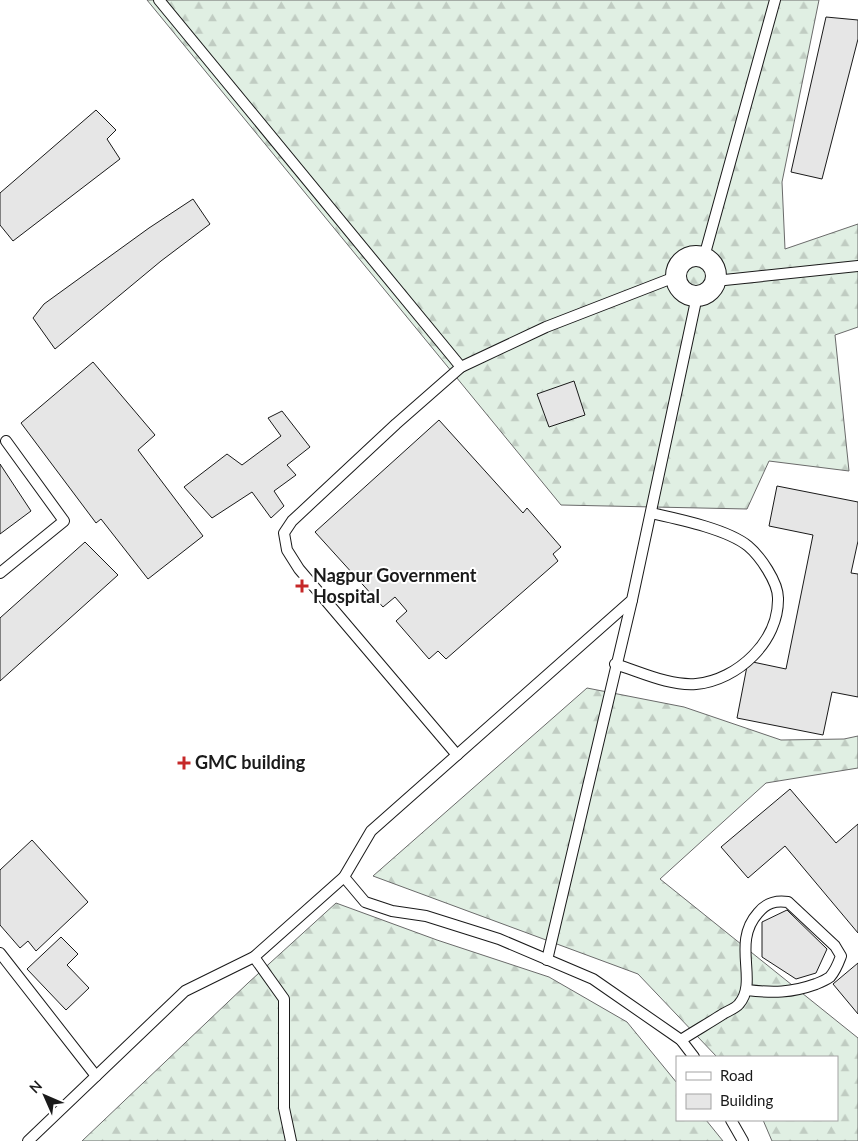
<svg xmlns="http://www.w3.org/2000/svg" width="858" height="1141" font-family="Lato,sans-serif">
  <style>
    .forest { fill: url(#forest-firs); stroke: #6a6a6a }
    .building { fill: #e6e6e6; stroke: #1a1a1a }
    .lines { fill: none; stroke-linecap: round; stroke-linejoin: round }
    .service-casing { stroke: #1a1a1a; stroke-width: 12 }
    .minor-casing { stroke: #1a1a1a; stroke-width: 22 }
    .service { stroke: #fff; stroke-width: 10 }
    .minor { stroke: #fff; stroke-width: 20 }
    .poi-dot { fill: #c62828; stroke: #fff; stroke-width: 2 }
    .labels { text-anchor: middle; stroke-width: 4; stroke-linejoin: round; paint-order: stroke }
    .poi-label { font-size: 18px; font-weight: bold; fill: #1a1a1a; stroke: #fff; text-anchor: start }
  </style>
  <defs>
    <pattern id="forest-firs" width="22" height="20" patternUnits="userSpaceOnUse" patternTransform="scale(1.25)"><rect width="22" height="20" fill="#e0efe3"/><path d="M5 1l3.5 6h-7zM16 11l3.5 6h-7z" fill="#c0ccc2"/></pattern>
  </defs>
  <rect width="100%" height="100%" fill="#fff"/>
  <g class="forest">
    <path d="M147,0h672l-37,182 3,67 73,-25v103l-23,8 14,136 -80,-10 -22,48 -186,-4z"/>
    <path d="M587,688l97,19 97,33 63,-1 14,-3v32l-92,15 -106,96 198,159v103h-86l-9,-21h74v-63h-120l-79,-83 -265,-98z"/>
    <path d="M336,903l101,37 112,37 78,45 50,61v37h29l17,21h-641l166,-158z"/>
  </g>
  <g class="building">
    <path d="M826,17l32,3v19l-36,140 -31,-7z"/>
    <path d="M96,110l20,20 -9,9 13,20 -107,82 -13,-16v-32z"/>
    <path d="M193,199l17,25 -49,37 -106,88 -22,-31 11,-14 105,-76z"/>
    <path d="M93,362l62,73 -17,15 65,86 -55,43 -47,-60 -5,4 -75,-100z"/>
    <path d="M574,381l11,34 -36,12 -12,-33z"/>
    <path d="M282,411l28,36 -23,18 9,10 -22,16 10,15 -13,12 -19,-26 -40,26 -28,-31 43,-33 15,11 39,-29 -13,-18z"/>
    <path d="M439,420l84,93 4,-5 34,39 -8,7 5,7 -112,98 -8,-8 -9,8 -33,-38 11,-10 -12,-14 -12,10 -68,-75z"/>
    <path d="M0,464l31,47 -31,23z"/>
    <path d="M777,486l81,16v39l-7,32 7,1v123l-26,-5 -9,43 -86,-17 11,-57 38,8 27,-134 -44,-9z"/>
    <path d="M85,542l33,33 -118,106v-63z"/>
    <path d="M790,789l46,54 22,-19v109l-73,-87 -37,32 -27,-31z"/>
    <path d="M32,840l56,62 -52,49 -8,-10 -8,7 -20,-23v-55z"/>
    <path d="M787,910l40,39 -11,24 -20,6 -34,-22v-35z"/>
    <path d="M61,937l17,17 -11,11 22,23 -23,22 -39,-41z"/>
    <path d="M858,963v51l-25,-30z"/>
  </g>
  <g class="lines">
    <defs>
      <g id="service">
        <path d="M159,0l302,367"/>
        <path d="M704,257l71,-257"/>
        <path d="M715,281l143,-15"/>
        <path d="M0,573l64,-52 -58,-80"/>
        <path d="M615,664c26,8 54,22 81,20 42,-4 83,-43 82,-86 0,-16 -18,-42 -30,-52 -21,-17 -70,-27 -97,-33"/>
        <path d="M457,755l-158,-186 -12,-19 -3,-17 8,-12 104,-97 65,-57 85,-40 129,-50"/>
        <path d="M344,877l21,25 27,9 34,5 73,23 94,40 88,61 13,17"/>
        <path d="M0,953l96,123"/>
        <path d="M254,957l30,42v109l7,33"/>
        <path d="M547,960l85,-360"/>
        <path d="M681,1040c14,-9 28,-17 42,-26 5,-3 13,-6 16,-10 20,-23 -8,-61 19,-91 8,-10 17,-13 30,-11l47,44 6,10c-3,8 -5,14 -11,21 -4,3 -9,5 -14,7 -25,9 -43,9 -69,6"/>
        <path d="M731,1120l12,21"/>
        <path d="M28,1141l157,-150 69,-34 90,-80 27,-46 261,-231 65,-304"/>
      </g>
      <circle id="minor" cx="696" cy="276" r="20"/>
    </defs>
    <use href="#service" class="service-casing"/>
    <use href="#minor" class="minor-casing"/>
    <use href="#service" class="service"/>
    <use href="#minor" class="minor"/>
  </g>
  <g class="poi-dot">
    <path d="M299.5 578.5h5v5h5v5h-5v5h-5v-5h-5v-5h5z"/>
    <path d="M181.5 755.5h5v5h5v5h-5v5h-5v-5h-5v-5h5z"/>
  </g>
  <g class="labels">
    <g class="poi-label">
      <text x="313" y="582">Nagpur Government<tspan x="313" dy="21">Hospital</tspan></text>
      <text x="195" y="769">GMC building</text>
    </g>
  </g>
  <rect x="676" y="1056" width="162" height="65" fill="#ffffff" stroke="#a3a3a3"/>
  <rect x="686" y="1072" width="25" height="8" fill="#ffffff" stroke="#a3a3a3"/>
  <text x="720" y="1081" font-size="15" fill="#1a1a1a">Road</text>
  <rect x="686" y="1094" width="25" height="15" fill="#e6e6e6" stroke="#a3a3a3"/>
  <text x="720" y="1106" font-size="15" fill="#1a1a1a">Building</text>
  <g transform="translate(45 1096) rotate(315)" stroke="#ffffff" stroke-width="4" paint-order="stroke">
  <path d="M0-4L9 19L0 12L-9 19Z" fill="#1a1a1a"/>
  <text y="-8" font-size="14" font-weight="bold" text-anchor="middle" fill="#1a1a1a">N</text>
  </g>
</svg>
